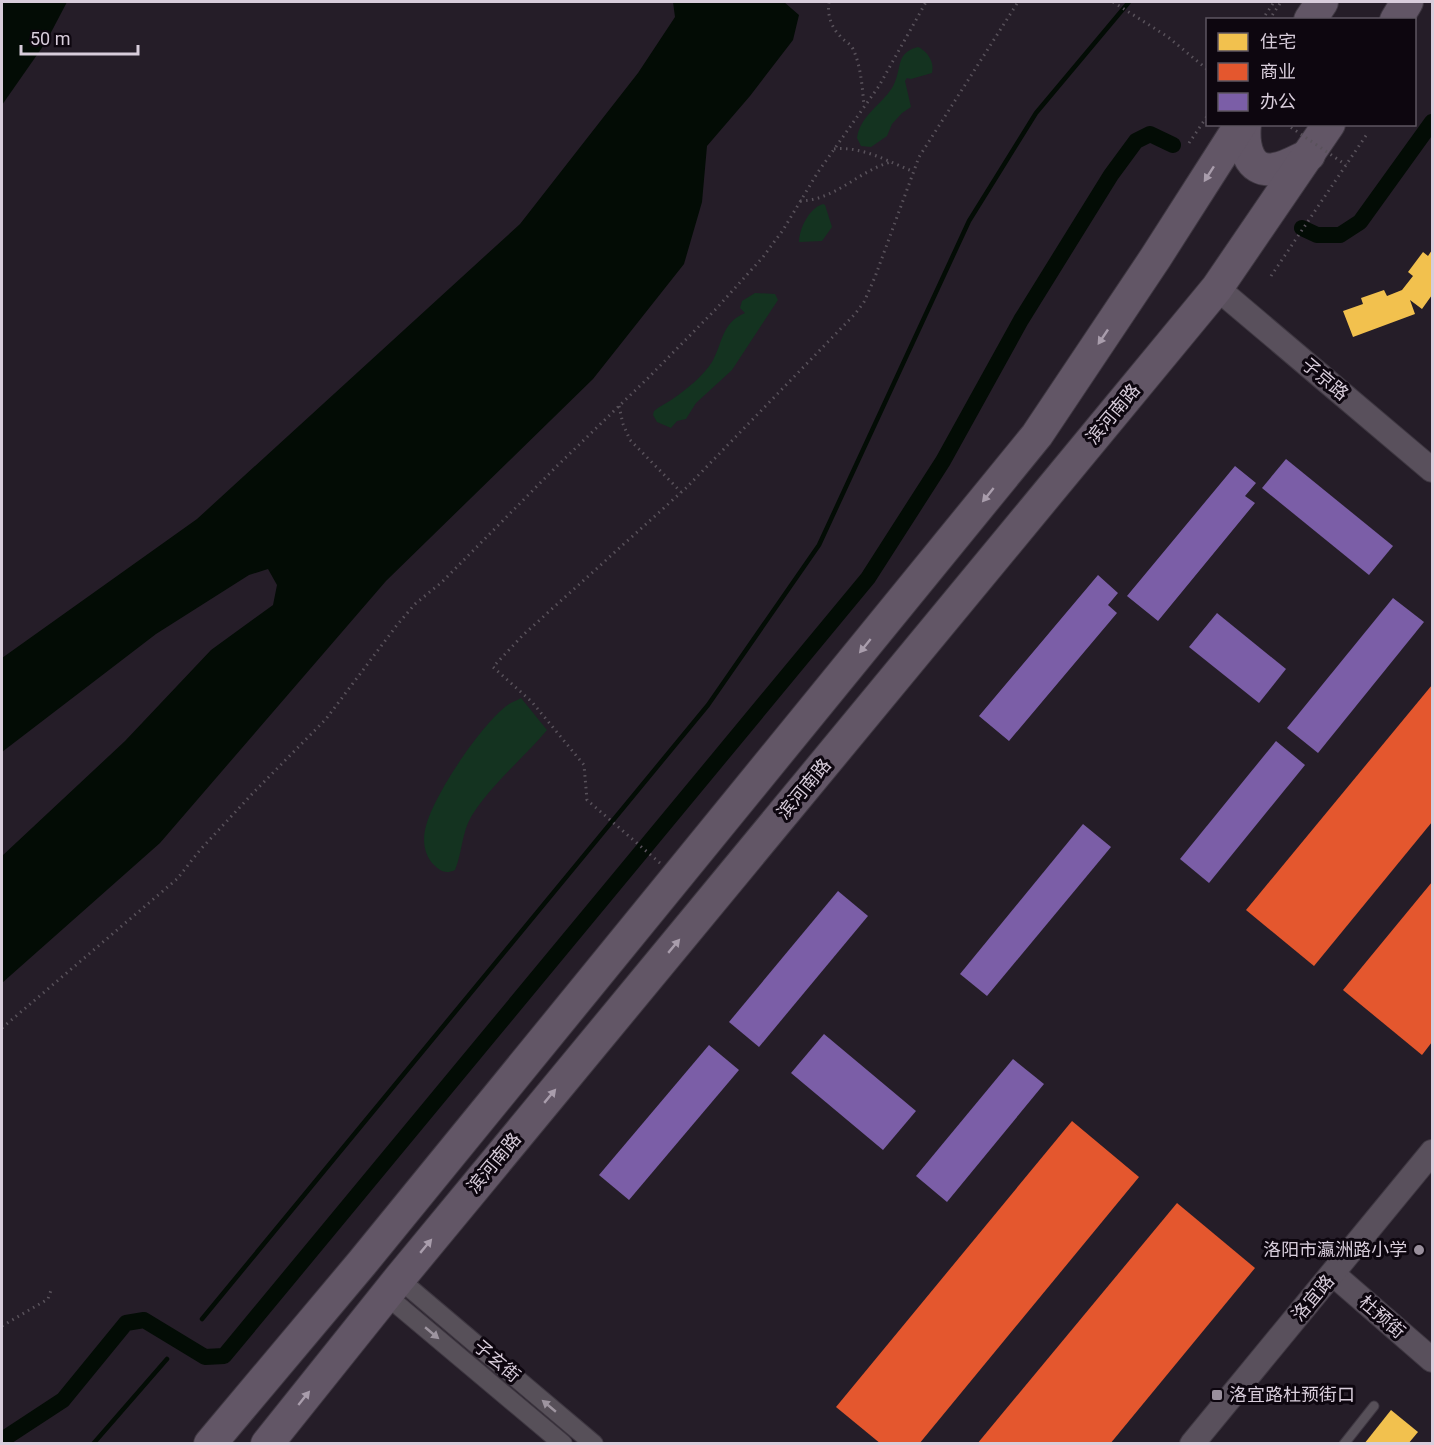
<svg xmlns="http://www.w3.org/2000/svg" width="1434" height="1445" font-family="Roboto,'Noto Sans SC',sans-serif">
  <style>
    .green { fill: #143320 }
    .water { fill: #030c05 }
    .homes { fill: #f2c14e }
    .shops { fill: #e4572e }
    .offices { fill: #7b5ea7 }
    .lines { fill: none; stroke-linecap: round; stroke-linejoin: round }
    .stream { stroke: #030c05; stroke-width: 4.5 }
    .canal { stroke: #030c05; stroke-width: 16 }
    .lane-casing { stroke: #3e3741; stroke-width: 11 }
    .street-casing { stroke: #3e3741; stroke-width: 20 }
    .secondary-casing { stroke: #3e3741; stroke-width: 26 }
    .highway-casing { stroke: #3e3741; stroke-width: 34 }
    .path { stroke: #59525b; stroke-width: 3; stroke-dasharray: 1.5 4.5; stroke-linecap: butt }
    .lane { stroke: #575059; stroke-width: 9 }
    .street { stroke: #575059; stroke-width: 18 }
    .secondary { stroke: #59505c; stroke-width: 24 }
    .highway { stroke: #625666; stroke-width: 32 }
    .path-bridge { stroke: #59525b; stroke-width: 3; stroke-dasharray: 1.5 4.5; stroke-linecap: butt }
    .oneway { fill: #a99dac }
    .oneway2 { fill: #9e95a0 }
    .poi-dot { fill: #998f9c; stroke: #0d060f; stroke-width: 2 }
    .labels { text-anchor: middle; stroke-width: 6; stroke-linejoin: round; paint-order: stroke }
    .street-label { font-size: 18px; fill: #d8cddb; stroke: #0d060f }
    .poi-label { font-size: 18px; fill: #d8cddb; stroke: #0d060f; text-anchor: end }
  </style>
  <rect width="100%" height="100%" fill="#251d28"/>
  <g class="green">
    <path d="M918,47c9,4 17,15 14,26l-21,6 -4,-1 -2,3 6,26 -9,6 -10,11 -5,12 -16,11 -10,-1 -4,-8c3,-22 24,-33 35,-50 11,-18 2,-35 26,-41z"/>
    <path d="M823,204l2,1 7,22 -10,14 -23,1c0,-13 10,-34 24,-38z"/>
    <path d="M755,293l20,1 3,6 -46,70 -36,33 -10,16 -9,2 -6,7 -14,-6 -4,-7 1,-4c6,-5 13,-8 20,-13 13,-9 29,-22 38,-36 11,-19 9,-39 33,-49l-5,-5 2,-7z"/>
    <path d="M521,698l26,32c-24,29 -56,54 -76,87 -9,15 -9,36 -16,53 -9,4 -14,2 -21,-5 -10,-10 -12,-25 -8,-39 8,-31 53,-98 79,-119 4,-4 11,-6 16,-9z"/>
  </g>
  <g class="water">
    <path d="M2,2h65l-21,40 -44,63z"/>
    <path d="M673,2h111l15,13 -6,25 -43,56 -43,50 -5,56 -18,62 -91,115 -207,202 -226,262 -158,140v-127l123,-115 86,-91 62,-45 4,-20 -9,-16 -19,6 -93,59 -154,118v-94l195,-139 323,-295 118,-151 37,-56z"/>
  </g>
  <g class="homes">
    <path d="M1432,250v45l-10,14 -12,-9 5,14 -62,23 -10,-26 20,-7 -2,-6 23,-8 3,6 15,-6 11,-14 -5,-4 15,-20 5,4z"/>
    <path d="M1391,1410l27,22 -10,12h-44z"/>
  </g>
  <g class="shops">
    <path d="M1432,685v137l-118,144 -68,-56z"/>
    <path d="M1432,882v160l-10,13 -79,-65z"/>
    <path d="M1072,1121l67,56 -220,267h-38l-45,-37z"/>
    <path d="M1177,1203l78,65 -145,176h-133z"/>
  </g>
  <g class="offices">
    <path d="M1286,459l107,87 -24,29 -107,-87z"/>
    <path d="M1235,466l21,17 -11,13 10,7 -97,118 -31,-25z"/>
    <path d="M1098,575l20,18 -10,12 9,8 -108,128 -30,-25z"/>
    <path d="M1393,598l31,24 -106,131 -31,-25z"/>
    <path d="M1217,613l69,56 -27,34 -70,-56z"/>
    <path d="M1276,741l29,24 -96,118 -29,-24z"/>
    <path d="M1083,824l28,23 -124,149 -27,-22z"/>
    <path d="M838,891l30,25 -109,131 -30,-25z"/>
    <path d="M824,1034l92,77 -33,39 -92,-77z"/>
    <path d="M709,1045l30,25 -110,130 -30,-25z"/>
    <path d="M1013,1059l31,25 -97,118 -31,-26z"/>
  </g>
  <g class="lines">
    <g class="stream">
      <path d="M202,1319l506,-614 111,-160 150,-324 67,-108 93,-111"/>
      <path d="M93,1444l74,-85"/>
    </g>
    <g class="canal">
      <path d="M1302,228l15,7h23l20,-13 72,-100"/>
      <path d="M2,1440l61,-40 63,-77 18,-3 61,37 19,-1 644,-778 75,-117 78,-141 90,-145 25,-34 14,-7 23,11"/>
    </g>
    <defs>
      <path id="lane" d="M1344,1444l30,-38"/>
      <g id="street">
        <path d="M399,1279l195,165"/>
        <path d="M387,1296l176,148"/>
      </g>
      <g id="secondary">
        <path d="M1217,288l215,182"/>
        <path d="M1333,1274l99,86"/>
        <path d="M1192,1444l240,-292"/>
      </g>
      <g id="highway">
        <path d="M1310,20l12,-18"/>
        <path d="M1396,20l11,-18"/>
        <path d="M1245,124c-2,20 2,49 29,45 11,-1 24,-9 35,-14"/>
        <path d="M210,1444l152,-181 675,-828 119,-178 85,-133"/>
        <path d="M267,1444l132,-165 818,-991 112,-164"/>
      </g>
    </defs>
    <use href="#lane" class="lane-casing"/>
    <use href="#street" class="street-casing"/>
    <use href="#secondary" class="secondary-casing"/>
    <use href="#highway" class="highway-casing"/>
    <g class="path">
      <path d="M829,2c-2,12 2,25 11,34 4,5 10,7 13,13 8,17 9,37 11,56"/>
      <path d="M1113,2l55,35 40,33"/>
      <path d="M1262,20l12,-18"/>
      <path d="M1269,20l12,-18"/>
      <path d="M1189,143l19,-28"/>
      <path d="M834,149c28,-3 53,12 78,22"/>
      <path d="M800,201c36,-1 58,-30 91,-39"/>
      <path d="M1271,276l96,-142"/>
      <path d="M619,406l4,18 7,16 51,52"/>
      <path d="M660,863l-73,-63 -3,-35 -52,-63 -39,-35 30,-32 163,-147 169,-174 9,-12 11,-25 44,-120 99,-155"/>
      <path d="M2,1028l175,-149 23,-29 53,-57 73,-74 71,-94 18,-21 27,-22 114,-115 92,-89 67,-68 48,-53 20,-27 35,-58 61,-86 47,-84"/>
      <path d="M2,1326l46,-27 3,-9"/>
    </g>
    <use href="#lane" class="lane"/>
    <use href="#street" class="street"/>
    <use href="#secondary" class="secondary"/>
    <use href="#highway" class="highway"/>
    <path class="path-bridge" d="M1286,124l60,41"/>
  </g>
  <defs><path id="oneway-solid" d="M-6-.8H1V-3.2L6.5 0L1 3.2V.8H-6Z" transform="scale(1.5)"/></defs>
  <g class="oneway">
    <use href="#oneway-solid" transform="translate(1209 174) rotate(123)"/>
    <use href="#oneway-solid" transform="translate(1103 337) rotate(124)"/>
    <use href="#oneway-solid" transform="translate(988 495) rotate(129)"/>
    <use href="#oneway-solid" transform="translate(865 646) rotate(129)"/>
    <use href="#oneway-solid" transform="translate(674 946) rotate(-50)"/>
    <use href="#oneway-solid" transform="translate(550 1096) rotate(-50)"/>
    <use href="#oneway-solid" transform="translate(426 1246) rotate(-50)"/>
    <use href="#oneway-solid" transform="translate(304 1398) rotate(-51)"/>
  </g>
  <g class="oneway2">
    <use href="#oneway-solid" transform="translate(432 1333) rotate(40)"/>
    <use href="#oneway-solid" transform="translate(549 1406) rotate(-140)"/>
  </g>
  <g class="poi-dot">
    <circle cx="1419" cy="1250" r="6"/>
    <rect x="1211" y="1389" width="12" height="12" rx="3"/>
  </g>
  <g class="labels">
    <g class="street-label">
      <text transform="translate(1325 379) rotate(40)" y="6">子京路</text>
      <text transform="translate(1113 414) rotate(-50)" y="6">滨河南路</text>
      <text transform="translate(804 789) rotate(-50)" y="6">滨河南路</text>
      <text transform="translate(494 1163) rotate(-50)" y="6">滨河南路</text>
      <text transform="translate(1313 1298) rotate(-50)" y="6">洛宜路</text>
      <text transform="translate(1382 1317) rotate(41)" y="6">杜预街</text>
      <text transform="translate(497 1361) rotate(40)" y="6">子玄街</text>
    </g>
    <g class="poi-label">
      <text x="1407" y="1256">洛阳市瀛洲路小学</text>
      <text x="1229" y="1401" text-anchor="start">洛宜路杜预街口</text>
    </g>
  </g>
  <rect width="1434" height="1445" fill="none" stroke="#d8cddb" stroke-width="6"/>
  <rect x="1206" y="18" width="210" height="108" fill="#0d060f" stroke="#5e5661" stroke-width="1.5"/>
  <rect x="1218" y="33" width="30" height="18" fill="#f2c14e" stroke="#5e5661" stroke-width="1.5"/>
  <text x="1260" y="48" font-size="18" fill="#d8cddb">住宅</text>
  <rect x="1218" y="63" width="30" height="18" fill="#e4572e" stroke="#5e5661" stroke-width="1.5"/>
  <text x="1260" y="78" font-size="18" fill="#d8cddb">商业</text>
  <rect x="1218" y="93" width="30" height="18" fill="#7b5ea7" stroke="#5e5661" stroke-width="1.5"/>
  <text x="1260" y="108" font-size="18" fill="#d8cddb">办公</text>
  <path d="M21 45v9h117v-9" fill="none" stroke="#d8cddb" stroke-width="3"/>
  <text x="30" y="45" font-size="18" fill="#d8cddb" stroke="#0d060f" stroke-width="4.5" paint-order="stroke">50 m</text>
</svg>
